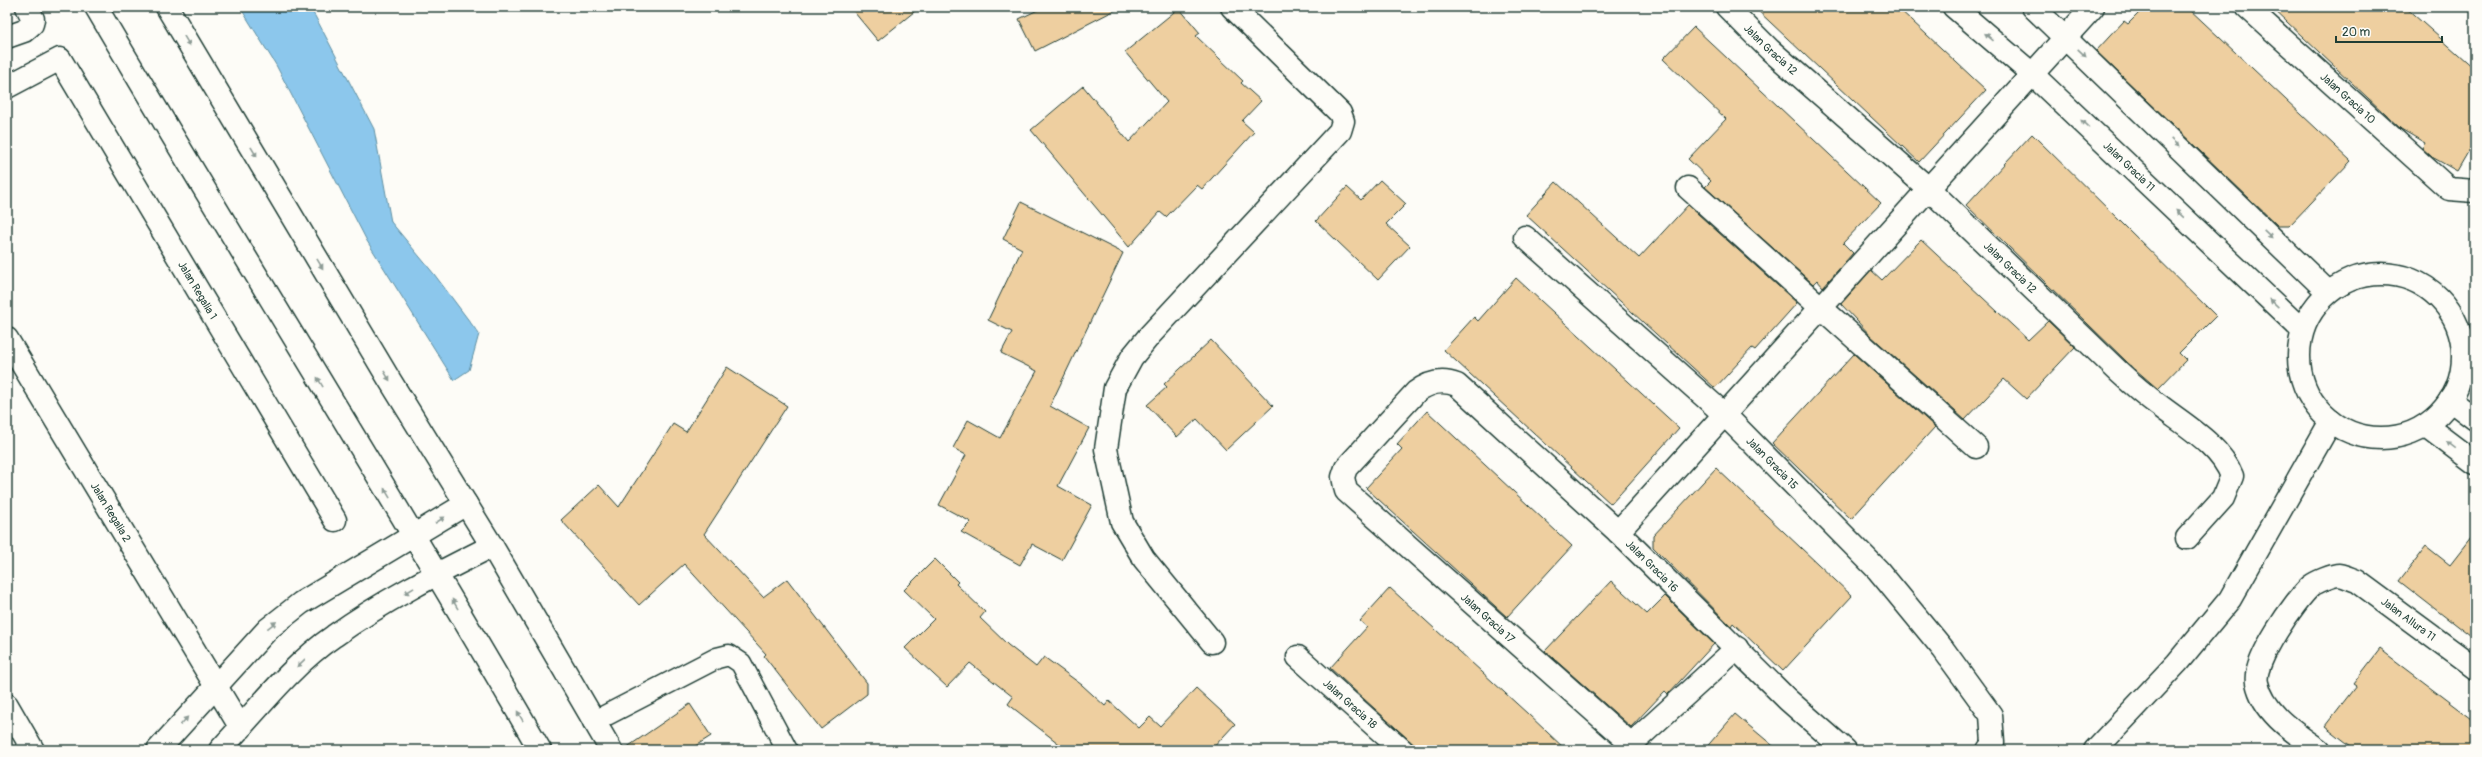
<svg xmlns="http://www.w3.org/2000/svg" width="2482" height="757" font-family="Pangolin,sans-serif">
  <style>
    .water { fill: #8cc7ec; stroke: #6090a2 }
    .building { fill: #eecfa0; stroke: #1f3d34 }
    .lines { fill: none; stroke-linecap: round; stroke-linejoin: round }
    .service-casing { stroke: #1f3d34; stroke-width: 23 }
    .minor-casing { stroke: #1f3d34; stroke-width: 25 }
    .service { stroke: #fdfcf7; stroke-width: 20 }
    .minor { stroke: #fdfcf7; stroke-width: 22 }
    .oneway { fill: #8e9c96 }
    .labels { text-anchor: middle; stroke-width: 3.5; stroke-linejoin: round; paint-order: stroke }
    .street-label { font-size: 11px; fill: #1f3d34; stroke: #fdfcf7 }
  </style>
  <rect width="100%" height="100%" fill="#fdfcf7"/>
  <filter id="ink" filterUnits="userSpaceOnUse"><feTurbulence type="fractalNoise" baseFrequency=".025" numOctaves="2"/><feDisplacementMap in="SourceGraphic" scale="8" xChannelSelector="R" yChannelSelector="G"/><feConvolveMatrix kernelMatrix="1 2 1 2 8 2 1 2 1" color-interpolation-filters="sRGB"/></filter>
  <g filter="url(#ink)">
    <path class="water" d="M240,7h69l6,9 59,113 17,93 43,52 45,60 -10,36 -15,10 -87,-139 -91,-176z"/>
    <g class="building">
      <path d="M850,7h70l-42,34z"/>
      <path d="M1044,7h77l-86,44 -16,-32z"/>
      <path d="M1754,7h143l89,83 -67,72z"/>
      <path d="M2145,7h42l164,154 -62,65h-11l-182,-175 28,-30 4,3z"/>
      <path d="M2271,7h134l70,62v71l-18,31 -25,-14 -10,-9 3,-5 -24,-14z"/>
      <path d="M1179,8l21,25 -4,3 47,45 -2,2 20,18 -19,20 12,11 -52,57 -5,-4 -31,32 -6,-5 -31,35 -98,-117 52,-44 46,56 38,-40 -42,-50z"/>
      <path d="M1694,27l187,176 -38,40 10,10 -30,34 -6,-7 -4,4 -108,-97 6,-6 -23,-22 38,-40 -63,-60z"/>
      <path d="M2032,134l184,182 -37,37 7,7 -28,29 -30,-26 -162,-158z"/>
      <path d="M1380,180l26,24 -20,20 24,22 -32,34 -62,-59 31,-34 14,13z"/>
      <path d="M1556,182l83,76 49,-53 109,98 -42,47 -3,-2 -37,40 -189,-173z"/>
      <path d="M1021,202l102,51 -73,153 39,22 -31,58 34,19 -30,55 -30,-16 -12,21 -59,-33 10,-10 -32,-17 27,-50 -13,-7 15,-28 32,18 37,-67 -36,-18 11,-21 -24,-12 34,-71 -19,-10z"/>
      <path d="M1921,240l107,100 20,-19 27,26 -49,52 -22,-20 -39,41 -94,-84 -30,-32 30,-34 11,10z"/>
      <path d="M1516,278l163,150 -68,76 -167,-154 30,-33 4,4z"/>
      <path d="M1211,340l62,66 -47,44 -29,-31 -20,18 -30,-32 20,-18 -3,-3z"/>
      <path d="M1854,354l81,73 -84,92 -79,-76z"/>
      <path d="M727,367l60,39 -83,128 59,63 24,-18 80,104v11l-46,35 -57,-73 2,-2 -82,-90 -45,41 -78,-85 38,-35 20,22 54,-83 13,8z"/>
      <path d="M1427,411l145,135 -65,71 -141,-129 36,-39 -5,-5z"/>
      <path d="M1716,468l136,128 -69,75 -50,-48 -2,3 -78,-79v-11z"/>
      <path d="M2475,533v107l-76,-59 27,-35 24,19z"/>
      <path d="M935,559l23,23 -2,2 29,28 -5,6 28,27 28,22 8,-10 38,28 23,21 4,-5 30,27 11,-11 10,9 36,-38 39,36 -24,26h-144l-59,-46 5,-7 -43,-34 -23,24 -42,-39 29,-29 -30,-29z"/>
      <path d="M1611,581l36,33 18,-18 49,48 -45,49 -1,1 -3,-3 -34,36 -86,-76z"/>
      <path d="M1390,588l138,126 38,36h-146l-90,-82 37,-41 -7,-6z"/>
      <path d="M2380,649l95,72v29h-119l-31,-24 31,-40 -3,-2z"/>
      <path d="M690,704l21,32 -22,14h-66z"/>
      <path d="M1735,714l43,36h-74z"/>
    </g>
    <g class="lines">
      <defs>
        <path id="service" d="M593,722l124,-64 12,-3 12,8 46,87"/>
        <g id="minor">
          <path d="M96,7c146,249 300,493 444,743"/>
          <path d="M167,7l222,372 103,167 119,204"/>
          <path id="s1" d="M1727,7l43,43 159,139 190,183c13,12 27,24 41,34 26,20 60,39 72,70l-9,22 -36,40"/>
          <path id="s2" d="M1954,7l78,67 270,256"/>
          <path d="M2033,7l295,285"/>
          <path id="s3" d="M2247,7l202,182 26,2"/>
          <path d="M7,37l17,-6 8,-7 1,-5 -6,-12"/>
          <path id="s4" d="M7,87l53,-28 275,461"/>
          <path d="M1688,188l288,259"/>
          <path id="s5" d="M1525,237l200,178 153,155 65,79 48,66 2,28 -5,7"/>
          <circle cx="2381" cy="356" r="82"/>
          <path id="s6" d="M7,339l234,389"/>
          <path d="M2450,400l25,19"/>
          <path d="M2426,426l49,37"/>
          <path d="M1618,532l475,-525"/>
          <path d="M1212,642l-68,-83 -22,-37 -16,-73 9,-61 17,-31 18,-22 190,-204 3,-10 -3,-8 -108,-106"/>
          <path id="s7" d="M1298,657l104,93"/>
          <path d="M7,705l26,45"/>
          <path id="s8" d="M1631,744l-285,-253 -3,-14 3,-9 70,-76c13,-10 26,-13 41,-7l161,147 170,168 57,50"/>
          <path d="M158,750l110,-121 33,-26 165,-99"/>
          <path d="M220,750c36,-38 70,-84 114,-114 47,-34 106,-64 158,-90"/>
          <path d="M1625,750l112,-102"/>
          <path d="M2095,750l82,-87 53,-64 101,-178"/>
          <path id="s9" d="M2319,750c-24,-17 -56,-37 -62,-68 -5,-20 39,-83 54,-96 5,-4 22,-11 28,-11 6,1 12,4 18,6l118,87"/>
        </g>
      </defs>
      <use href="#service" class="service-casing"/>
      <use href="#minor" class="minor-casing"/>
      <use href="#service" class="service"/>
      <use href="#minor" class="minor"/>
    </g>
    <defs><path id="oneway-solid" d="M-6-.8H1V-3.2L6.5 0L1 3.2V.8H-6Z"/></defs>
    <g class="oneway">
      <use href="#oneway-solid" transform="translate(1989 37) rotate(-139)"/>
      <use href="#oneway-solid" transform="translate(187 41) rotate(59)"/>
      <use href="#oneway-solid" transform="translate(2082 53) rotate(44)"/>
      <use href="#oneway-solid" transform="translate(2085 124) rotate(-137)"/>
      <use href="#oneway-solid" transform="translate(2175 143) rotate(44)"/>
      <use href="#oneway-solid" transform="translate(254 152) rotate(59)"/>
      <use href="#oneway-solid" transform="translate(2180 214) rotate(-137)"/>
      <use href="#oneway-solid" transform="translate(2268 234) rotate(44)"/>
      <use href="#oneway-solid" transform="translate(320 264) rotate(59)"/>
      <use href="#oneway-solid" transform="translate(2274 303) rotate(-137)"/>
      <use href="#oneway-solid" transform="translate(387 376) rotate(59)"/>
      <use href="#oneway-solid" transform="translate(320 382) rotate(-121)"/>
      <use href="#oneway-solid" transform="translate(2451 445) rotate(-143)"/>
      <use href="#oneway-solid" transform="translate(387 493) rotate(-121)"/>
      <use href="#oneway-solid" transform="translate(440 520) rotate(-33)"/>
      <use href="#oneway-solid" transform="translate(409 591) rotate(149)"/>
      <use href="#oneway-solid" transform="translate(455 604) rotate(-120)"/>
      <use href="#oneway-solid" transform="translate(272 625) rotate(-38)"/>
      <use href="#oneway-solid" transform="translate(301 663) rotate(136)"/>
      <use href="#oneway-solid" transform="translate(520 716) rotate(-120)"/>
      <use href="#oneway-solid" transform="translate(184 721) rotate(-48)"/>
    </g>
  </g>
  <g class="labels">
    <g class="street-label">
      <text dy="4" stroke="none"><textPath href="#s1" startOffset="61">Jalan Gracia 12</textPath></text>
      <text dy="4" stroke="none"><textPath href="#s3" startOffset="136">Jalan Gracia 10</textPath></text>
      <text dy="4" stroke="none"><textPath href="#s2" startOffset="237">Jalan Gracia 11</textPath></text>
      <text dy="4" stroke="none"><textPath href="#s1" startOffset="385">Jalan Gracia 12</textPath></text>
      <text dy="4" stroke="none"><textPath href="#s4" startOffset="329">Jalan Regalia 1</textPath></text>
      <text dy="4" stroke="none"><textPath href="#s5" startOffset="335">Jalan Gracia 15</textPath></text>
      <text dy="4" stroke="none"><textPath href="#s6" startOffset="202">Jalan Regalia 2</textPath></text>
      <text dy="4" stroke="none"><textPath href="#s8" startOffset="818">Jalan Gracia 16</textPath></text>
      <text transform="translate(1488 618) rotate(42)" y="4">Jalan Gracia 17</text>
      <text dy="4" stroke="none"><textPath href="#s9" startOffset="320">Jalan Allura 11</textPath></text>
      <text dy="4" stroke="none"><textPath href="#s7" startOffset="70">Jalan Gracia 18</textPath></text>
    </g>
  </g>
  <rect width="2482" height="757" fill="none" stroke="#fdfcf7" stroke-width="24"/>
  <rect x="12" y="12" width="2458" height="733" fill="none" stroke="#1f3d34" stroke-width="1.5" filter="url(#ink)"/>
  <path d="M2336 36v6h106v-6" fill="none" stroke="#1f3d34" stroke-width="2"/>
  <text x="2342" y="36" font-size="12" fill="#1f3d34" stroke="#fdfcf7" stroke-width="3" paint-order="stroke">20 m</text>
</svg>
